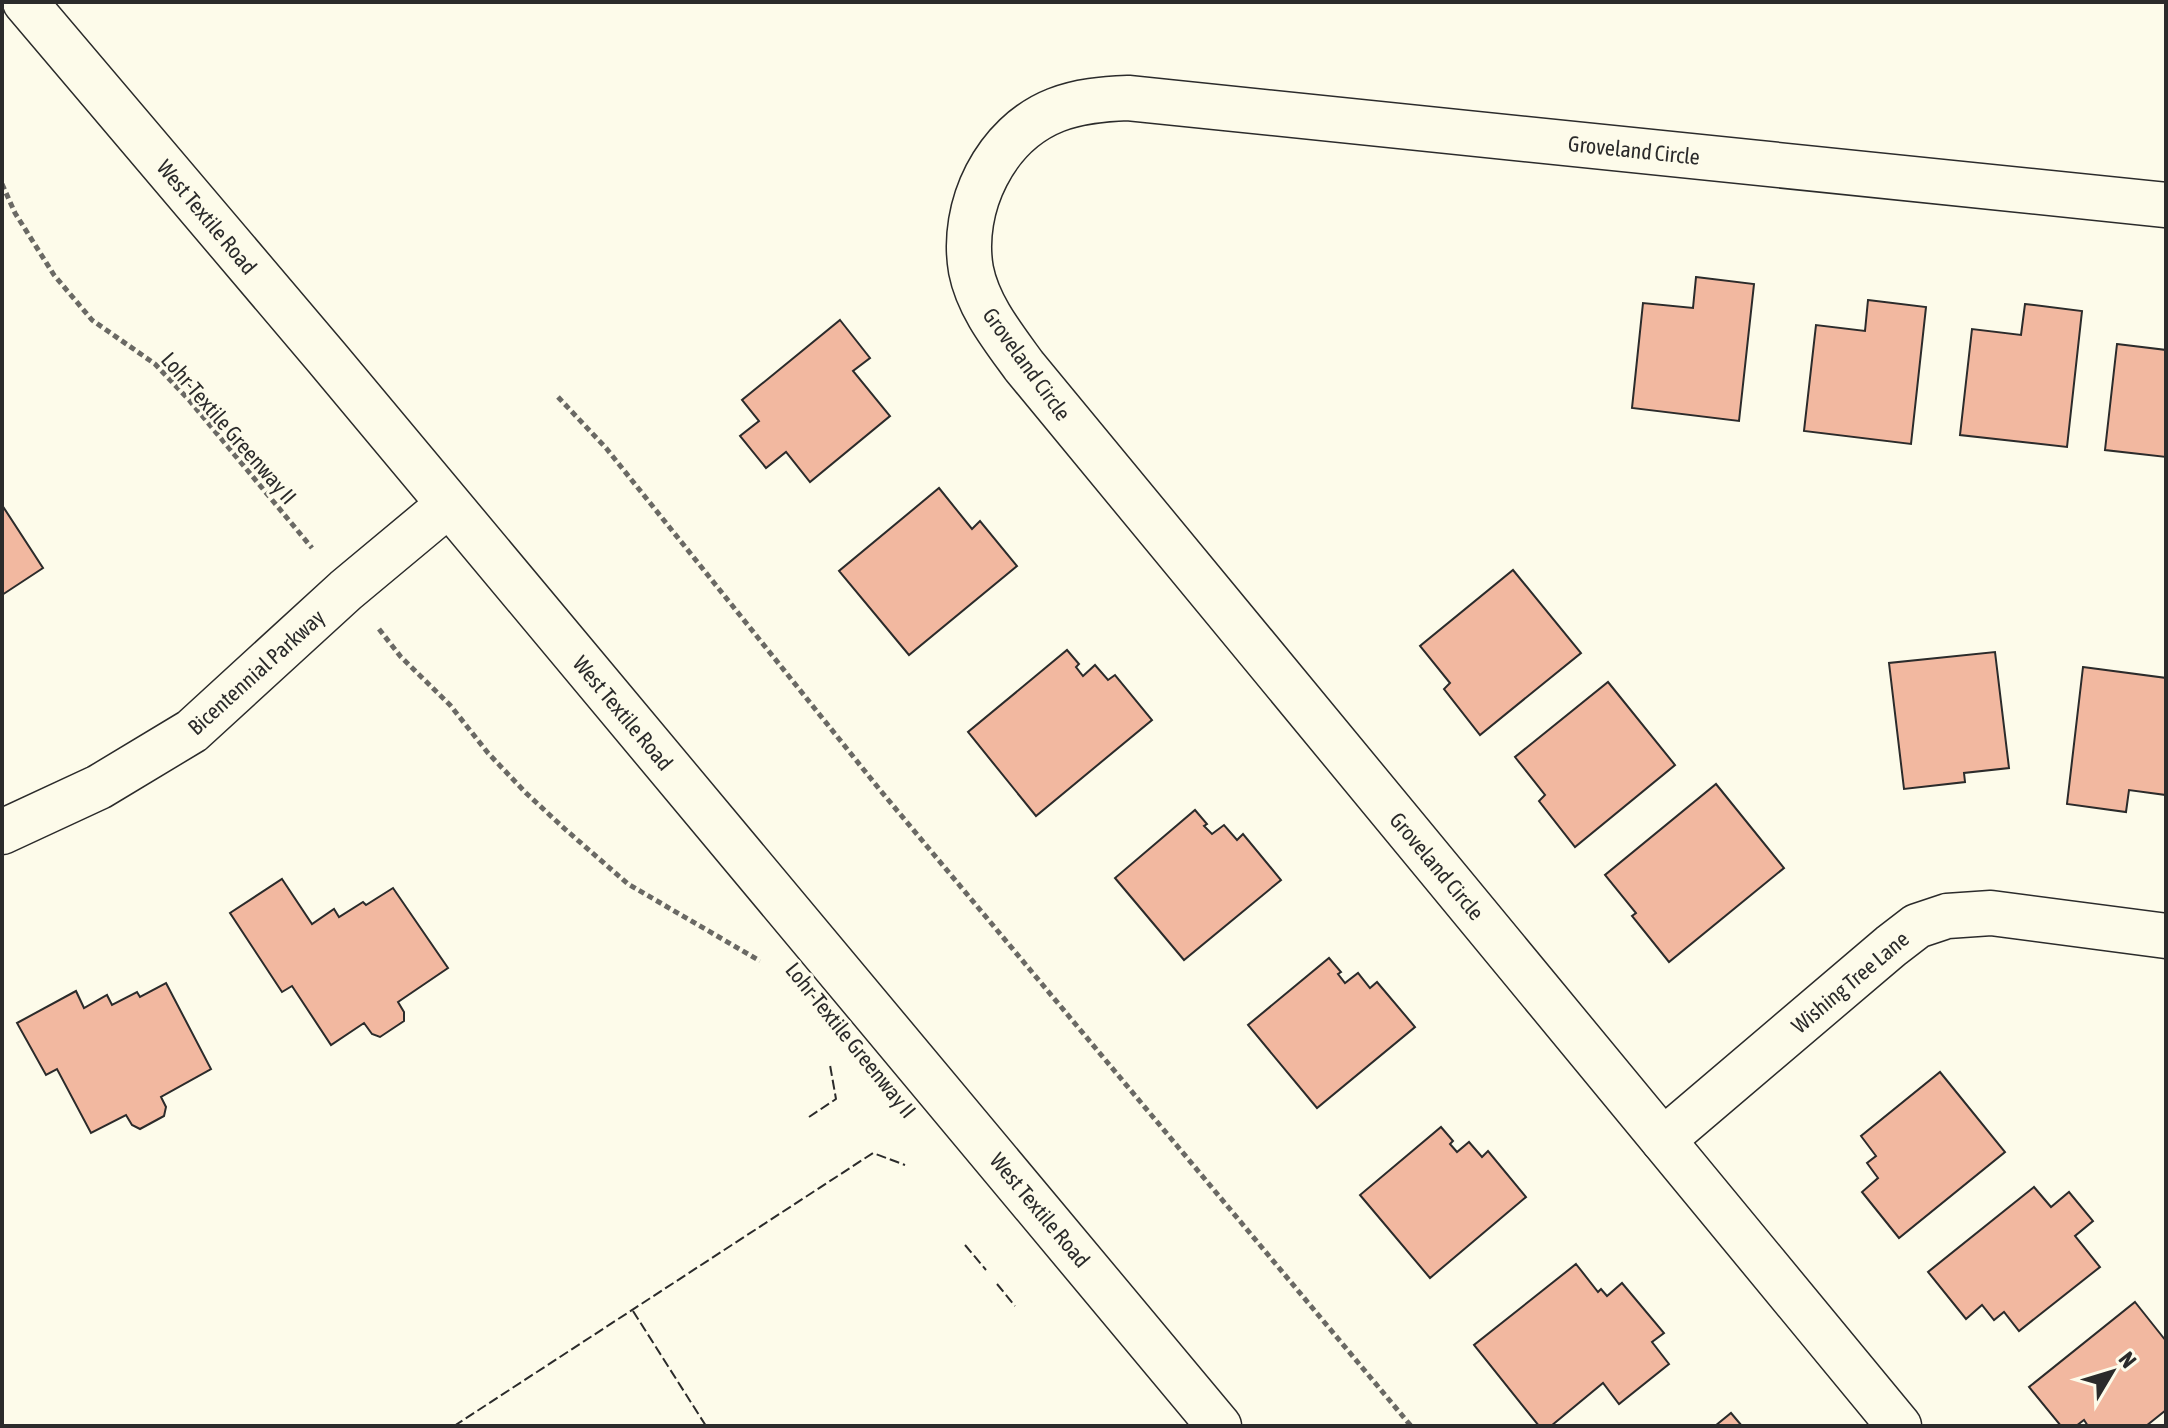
<svg xmlns="http://www.w3.org/2000/svg" width="2168" height="1428" font-family="'Asap Condensed',sans-serif">
  <style>
    .building { fill: #f2b8a0; stroke: #2b2b2b; stroke-width: 2 }
    .lines { fill: none; stroke-linecap: round; stroke-linejoin: round }
    .minor-casing { stroke: #2b2b2b; stroke-width: 47 }
    .major-casing { stroke: #2b2b2b; stroke-width: 47 }
    .path { stroke: #6a6964; stroke-width: 5; stroke-dasharray: 6 4; stroke-linecap: butt }
    .minor { stroke: #fdfbea; stroke-width: 44 }
    .major { stroke: #fdfbea; stroke-width: 44 }
    .fence { stroke: #2b2b2b; stroke-width: 2; stroke-dasharray: 10 4; stroke-linecap: butt }
    .labels { text-anchor: middle; stroke-width: 6; stroke-linejoin: round; paint-order: stroke }
    .street-label { font-size: 22px; fill: #2b2b2b; stroke: #fdfbea }
  </style>
  <rect width="100%" height="100%" fill="#fdfbea"/>
  <g class="building">
    <path d="M1696,277l58,7 -15,137 -107,-13 11,-105 50,5z"/>
    <path d="M1868,300l58,7 -15,137 -107,-13 12,-106 49,6z"/>
    <path d="M2025,304l57,7 -15,136 -107,-12 12,-106 49,6z"/>
    <path d="M840,320l30,38 -17,13 37,45 -80,66 -24,-30 -20,16 -26,-32 19,-15 -17,-21z"/>
    <path d="M2117,344l49,6v107l-61,-7z"/>
    <path d="M939,488l33,41 8,-8 37,45 -108,89 -70,-84z"/>
    <path d="M2,505l41,63 -41,27z"/>
    <path d="M1513,570l68,83 -101,82 -36,-46 6,-6 -30,-37z"/>
    <path d="M1067,650l12,14 -3,3 7,9 12,-11 13,15 7,-5 37,45 -116,96 -68,-84z"/>
    <path d="M1995,652l14,116 -45,5 1,9 -61,7 -15,-126z"/>
    <path d="M2083,667l83,11v117l-37,-5 -3,22 -59,-8z"/>
    <path d="M1608,682l67,83 -100,82 -36,-46 6,-6 -30,-38z"/>
    <path d="M1716,784l68,84 -115,94 -37,-46 4,-3 -31,-38z"/>
    <path d="M1195,810l12,14 -3,2 8,8 12,-9 13,15 6,-6 38,46 -97,80 -69,-82z"/>
    <path d="M282,879l30,45 22,-15 5,8 24,-15 3,3 27,-17 55,80 -50,34 6,10v9l-24,16 -8,-3 -8,-11 -33,22 -39,-59 -10,6 -52,-79z"/>
    <path d="M1329,958l12,14 -3,2 7,9 13,-10 12,15 7,-6 38,45 -98,81 -69,-83z"/>
    <path d="M166,983l45,86 -50,28 5,10 -2,9 -24,13 -8,-4 -6,-10 -35,18 -34,-64 -11,6 -29,-52 59,-32 8,17 23,-13 5,10 25,-13 3,5z"/>
    <path d="M1940,1072l65,80 -106,86 -37,-46 16,-14 -11,-15 9,-7 -15,-20z"/>
    <path d="M1441,1127l12,14 -3,3 7,8 12,-10 13,15 6,-6 38,46 -96,81 -70,-83z"/>
    <path d="M2034,1187l17,20 18,-15 24,29 -18,15 25,31 -81,64 -15,-19 -10,8 -12,-15 -16,14 -38,-47z"/>
    <path d="M1576,1264l22,28 3,-3 6,7 15,-13 42,50 -12,9 17,22 -50,40 -16,-21 -52,43h-12l-65,-81z"/>
    <path d="M2135,1302l31,39v69l-20,16h-58l-4,-6 -8,6h-15l-32,-39z"/>
    <path d="M1731,1413l11,13h-27z"/>
  </g>
  <g class="lines">
    <defs>
      <g id="minor">
        <path d="M2,832l97,-45 93,-56 154,-141 102,-85"/>
        <path d="M1663,1140l228,-194 26,-20 30,-10 44,-3 175,23"/>
        <path d="M1899,1426l-875,-1060c-21,-29 -46,-60 -53,-96 -11,-63 24,-136 85,-160 23,-9 47,-11 72,-12l1038,107"/>
      </g>
      <path id="major" d="M25,2l302,356 892,1068"/>
    </defs>
    <use href="#minor" class="minor-casing"/>
    <use href="#major" class="major-casing"/>
    <g class="path">
      <path d="M2,184l13,29 39,62 38,45 63,44 34,36 123,148"/>
      <path d="M558,397l48,51 274,342 531,636"/>
      <path d="M379,629l22,28 49,48 38,48 38,40 40,37 62,54 132,77"/>
    </g>
    <use href="#minor" class="minor"/>
    <use href="#major" class="major"/>
    <g class="fence">
      <path d="M809,1117l27,-18 -6,-34"/>
      <path d="M965,1245l21,25"/>
      <path d="M997,1284l18,22"/>
      <path d="M633,1311l73,115"/>
      <path d="M454,1426l419,-273 32,12"/>
    </g>
  </g>
  <g class="labels">
    <g class="street-label">
      <text transform="translate(1634 150) rotate(6)" y="8">Groveland Circle</text>
      <text transform="translate(207 217) rotate(50)" y="8">West Textile Road</text>
      <text transform="translate(1027 364) rotate(54)" y="8">Groveland Circle</text>
      <text transform="translate(229 428) rotate(49)" y="8">Lohr-Textile Greenway II</text>
      <text transform="translate(256 672) rotate(-42)" y="8">Bicentennial Parkway</text>
      <text transform="translate(623 713) rotate(50)" y="8">West Textile Road</text>
      <text transform="translate(1437 866) rotate(50)" y="8">Groveland Circle</text>
      <text transform="translate(1850 982) rotate(-40)" y="8">Wishing Tree Lane</text>
      <text transform="translate(851 1040) rotate(51)" y="8">Lohr-Textile Greenway II</text>
      <text transform="translate(1040 1210) rotate(50)" y="8">West Textile Road</text>
    </g>
  </g>
  <rect width="2168" height="1428" fill="none" stroke="#2b2b2b" stroke-width="8"/>
  <g transform="translate(2112 1372) rotate(52)" stroke="#fdfbea" stroke-width="6" paint-order="stroke">
  <path d="M0-6L14 30L0 20L-14 30Z" fill="#2b2b2b"/>
  <text y="-12" font-size="22" font-weight="bold" text-anchor="middle" fill="#2b2b2b">N</text>
  </g>
</svg>
